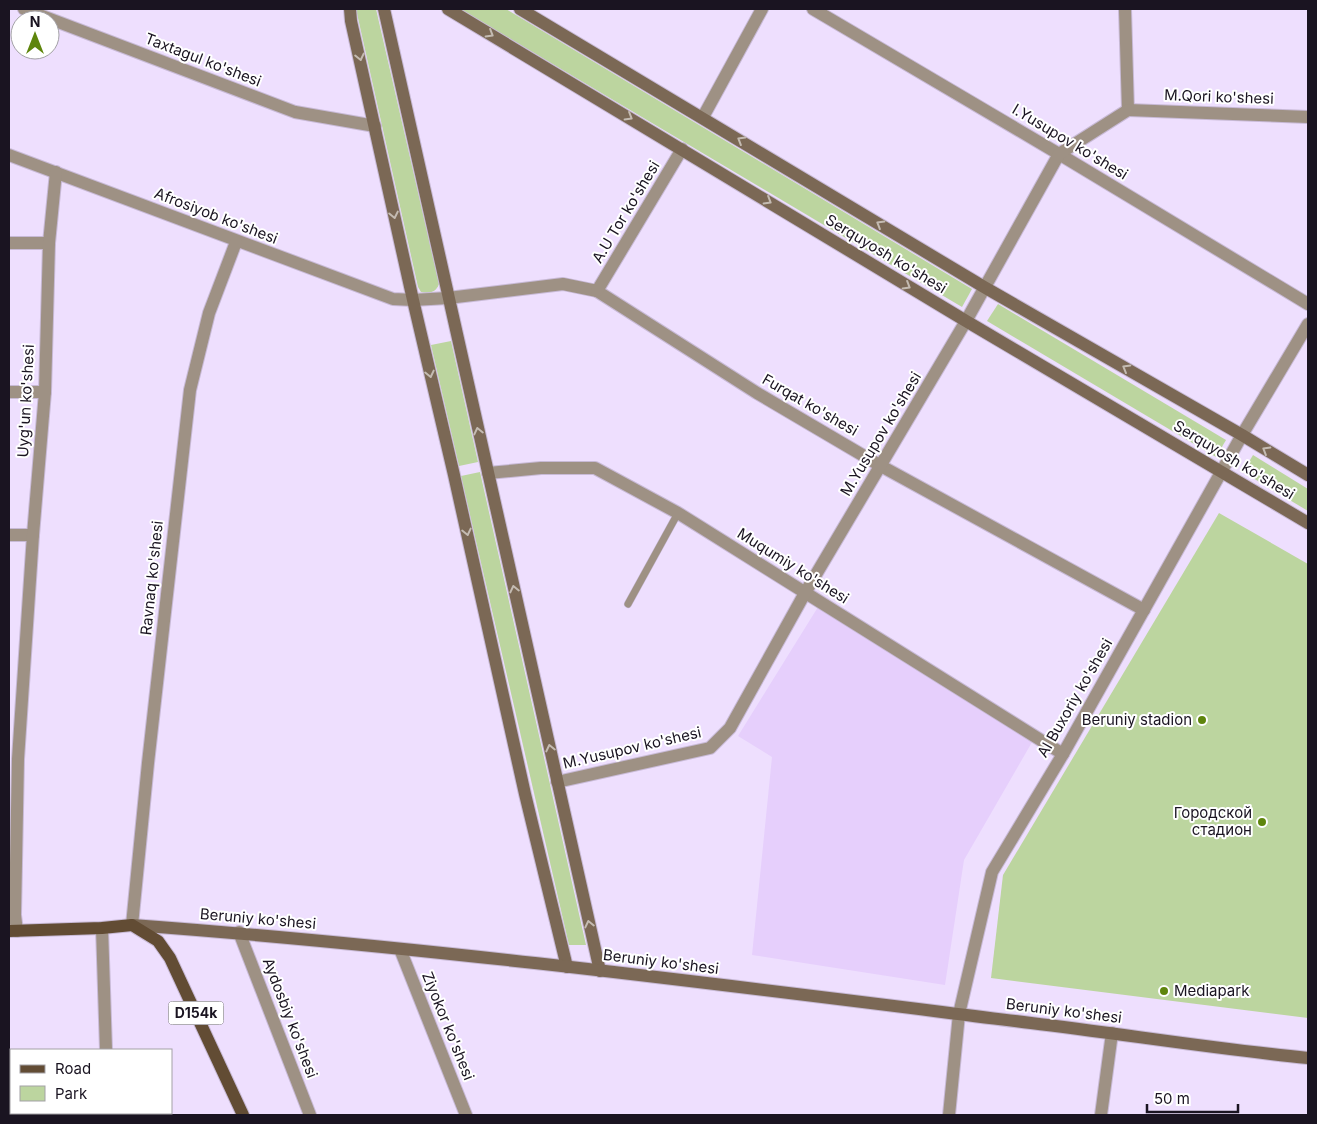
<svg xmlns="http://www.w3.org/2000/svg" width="1317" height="1124" font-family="Inter,sans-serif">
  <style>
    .built { fill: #e6cffc }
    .green { fill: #bcd59f }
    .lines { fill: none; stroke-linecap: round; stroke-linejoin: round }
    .lane-casing { stroke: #c8bad6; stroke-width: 8 }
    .street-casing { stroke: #c8bad6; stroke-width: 14 }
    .secondary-casing { stroke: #c8bad6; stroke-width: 14 }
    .primary-casing { stroke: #c8bad6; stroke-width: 14 }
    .lane { stroke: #9e9184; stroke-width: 7 }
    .street { stroke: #9e9184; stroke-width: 12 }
    .secondary { stroke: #7b6855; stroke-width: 12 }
    .primary { stroke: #624c34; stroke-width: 12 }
    .oneway { stroke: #c4bbb2 }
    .poi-dot { fill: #5e850c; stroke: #fff; stroke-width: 2 }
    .labels { text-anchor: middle; stroke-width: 4; stroke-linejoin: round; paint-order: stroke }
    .shield { fill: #fff; stroke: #5f5a64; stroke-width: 1 }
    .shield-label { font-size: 14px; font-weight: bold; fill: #1a1421 }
    .street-label { font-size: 15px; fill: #1a1421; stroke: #fff }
    .poi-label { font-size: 15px; fill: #1a1421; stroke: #fff; text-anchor: end }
  </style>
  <rect width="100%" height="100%" fill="#eedffe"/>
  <path class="built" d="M818,607l217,130 -71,123 -19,125 -193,-30 20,-198 -34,-21z"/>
  <g class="green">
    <path d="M356,9h20l63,275c-3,8 -9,10 -18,8l-3,-5z"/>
    <path d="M460,9h46l466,280 -10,18z"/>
    <path d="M998,304l228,136 -10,17 -229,-136z"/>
    <path d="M451,341l27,121 -19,4 -28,-121z"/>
    <path d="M1253,455l55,34v22l-65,-39z"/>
    <path d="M480,472l106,473h-17l-108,-469z"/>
    <path d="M1219,513l89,51v454l-317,-40 12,-103z"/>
  </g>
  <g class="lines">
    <defs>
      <path id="lane" d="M628,604l50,-91"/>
      <g id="street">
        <path d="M24,9l271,103 80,14"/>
        <path d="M813,9l246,145 249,150"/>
        <path d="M1125,9l3,101"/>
        <path d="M1128,110l180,7"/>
        <path d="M703,117l59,-108"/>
        <path d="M9,155l384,144 20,1 35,-2 115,-14 34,7 160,102 124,73 263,144"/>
        <path d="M9,243h40"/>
        <path d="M597,291l85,-142"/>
        <path d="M9,392h36"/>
        <path d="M488,473l53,-5h54l83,45 385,241"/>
        <path d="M9,535h24"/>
        <path d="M557,782l153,-34 20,-20 75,-135 161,-272 93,-167 69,-44"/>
        <path d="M132,925l16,-162 42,-373 19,-77 27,-71"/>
        <path d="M102,928l4,122"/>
        <path d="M17,931l-2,-16 3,-156 15,-224 12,-143 4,-149 7,-71"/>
        <path d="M239,932l71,183"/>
        <path d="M400,949l66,166"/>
        <path d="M108,1113v2"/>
        <path d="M949,1115l10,-101 33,-142 71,-118 179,-319 66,-111"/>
        <path d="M1101,1115l11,-82"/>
      </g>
      <g id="secondary">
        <path d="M350,9l1,12 62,279 41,175 71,319 42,173"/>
        <path d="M384,9l216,962"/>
        <path d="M448,9l518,312 342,202"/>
        <path d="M520,9l464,278 258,148 66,40"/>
        <path d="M132,925c300,22 600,61 899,98 92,11 185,26 277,35"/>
      </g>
      <path id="primary" d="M9,931l93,-3 30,-3 26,16 12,17 73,157"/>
    </defs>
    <use href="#lane" class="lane-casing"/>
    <use href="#street" class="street-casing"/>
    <use href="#secondary" class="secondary-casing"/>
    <use href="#primary" class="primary-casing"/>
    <use href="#lane" class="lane"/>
    <use href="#street" class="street"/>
    <use href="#secondary" class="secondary"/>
    <use href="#primary" class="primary"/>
  </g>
  <defs><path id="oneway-chevron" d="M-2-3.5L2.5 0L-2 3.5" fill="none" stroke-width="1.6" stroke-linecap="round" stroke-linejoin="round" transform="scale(1.25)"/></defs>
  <g class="oneway">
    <use href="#oneway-chevron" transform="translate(490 34) rotate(31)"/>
    <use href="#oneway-chevron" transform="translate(360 57) rotate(77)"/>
    <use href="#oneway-chevron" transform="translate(629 117) rotate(31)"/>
    <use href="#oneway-chevron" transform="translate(741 140) rotate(-149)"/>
    <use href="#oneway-chevron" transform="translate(768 201) rotate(31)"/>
    <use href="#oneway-chevron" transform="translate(394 215) rotate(78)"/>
    <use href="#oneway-chevron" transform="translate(880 224) rotate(-149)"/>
    <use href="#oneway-chevron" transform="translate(907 286) rotate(31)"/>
    <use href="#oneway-chevron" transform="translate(1126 368) rotate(-150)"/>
    <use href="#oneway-chevron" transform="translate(430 374) rotate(77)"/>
    <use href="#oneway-chevron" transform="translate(478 431) rotate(-103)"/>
    <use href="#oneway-chevron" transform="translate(1266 450) rotate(-149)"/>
    <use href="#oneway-chevron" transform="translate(467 532) rotate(77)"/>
    <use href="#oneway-chevron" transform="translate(514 589) rotate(-103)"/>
    <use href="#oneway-chevron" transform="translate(550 748) rotate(-103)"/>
    <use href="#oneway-chevron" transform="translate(589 924) rotate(-103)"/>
  </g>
  <g class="poi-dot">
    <circle cx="1202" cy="720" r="5"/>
    <circle cx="1262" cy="822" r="5"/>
    <circle cx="1164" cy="991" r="5"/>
  </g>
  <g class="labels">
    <rect class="shield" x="168.5" y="1001.5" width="55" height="23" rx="4"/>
    <g class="shield-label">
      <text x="196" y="1018">D154k</text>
    </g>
    <g class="street-label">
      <text transform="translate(203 60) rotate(21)" y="5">Taxtagul ko'shesi</text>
      <text transform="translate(1219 97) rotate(2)" y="5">M.Qori ko'shesi</text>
      <text transform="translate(1070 142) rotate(31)" y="5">I.Yusupov ko'shesi</text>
      <text transform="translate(626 212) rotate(-59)" y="5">A.U Tor ko'shesi</text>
      <text transform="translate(216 216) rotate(21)" y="5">Afrosiyob ko'shesi</text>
      <text transform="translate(886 254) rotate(31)" y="5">Serquyosh ko'shesi</text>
      <text transform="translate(26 401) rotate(-87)" y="5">Uyg'un ko'shesi</text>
      <text transform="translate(810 405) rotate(30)" y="5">Furqat ko'shesi</text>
      <text transform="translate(881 434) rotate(-59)" y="5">M.Yusupov ko'shesi</text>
      <text transform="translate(1234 460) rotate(31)" y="5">Serquyosh ko'shesi</text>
      <text transform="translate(793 566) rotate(32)" y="5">Muqumiy ko'shesi</text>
      <text transform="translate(152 578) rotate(-84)" y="5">Ravnaq ko'shesi</text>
      <text transform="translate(1075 698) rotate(-60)" y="5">Al Buxoriy ko'shesi</text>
      <text transform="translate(632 748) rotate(-13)" y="5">M.Yusupov ko'shesi</text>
      <text transform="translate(258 919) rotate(5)" y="5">Beruniy ko'shesi</text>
      <text transform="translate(661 962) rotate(7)" y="5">Beruniy ko'shesi</text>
      <text transform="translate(1064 1011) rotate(7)" y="5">Beruniy ko'shesi</text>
      <text transform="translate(290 1018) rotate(69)" y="5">Aydosbiy ko'shesi</text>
      <text transform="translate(448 1026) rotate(68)" y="5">Ziyokor ko'shesi</text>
    </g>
    <g class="poi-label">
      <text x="1192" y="725">Beruniy stadion</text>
      <text x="1252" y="818">Городской<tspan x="1252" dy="17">стадион</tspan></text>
      <text x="1174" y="996" text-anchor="start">Mediapark</text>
    </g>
  </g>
  <rect width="1317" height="1124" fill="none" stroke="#1a1421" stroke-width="20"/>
  <rect x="10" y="1049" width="162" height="65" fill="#ffffff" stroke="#a3a1a6"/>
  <rect x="20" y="1065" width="25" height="8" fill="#624c34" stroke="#a3a1a6"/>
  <text x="55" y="1074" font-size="15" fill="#1a1421">Road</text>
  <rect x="20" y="1086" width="25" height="15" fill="#bcd59f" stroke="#a3a1a6"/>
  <text x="55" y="1099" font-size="15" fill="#1a1421">Park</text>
  <g transform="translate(35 35)"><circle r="24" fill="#ffffff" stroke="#a3a1a6"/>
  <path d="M0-4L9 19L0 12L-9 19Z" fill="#5e850c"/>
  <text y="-8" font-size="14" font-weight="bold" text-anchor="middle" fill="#1a1421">N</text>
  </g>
  <path d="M1147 1104v8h91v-8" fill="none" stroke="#1a1421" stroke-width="2.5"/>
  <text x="1154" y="1104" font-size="15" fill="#1a1421" stroke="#ffffff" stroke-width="4" paint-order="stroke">50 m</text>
</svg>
